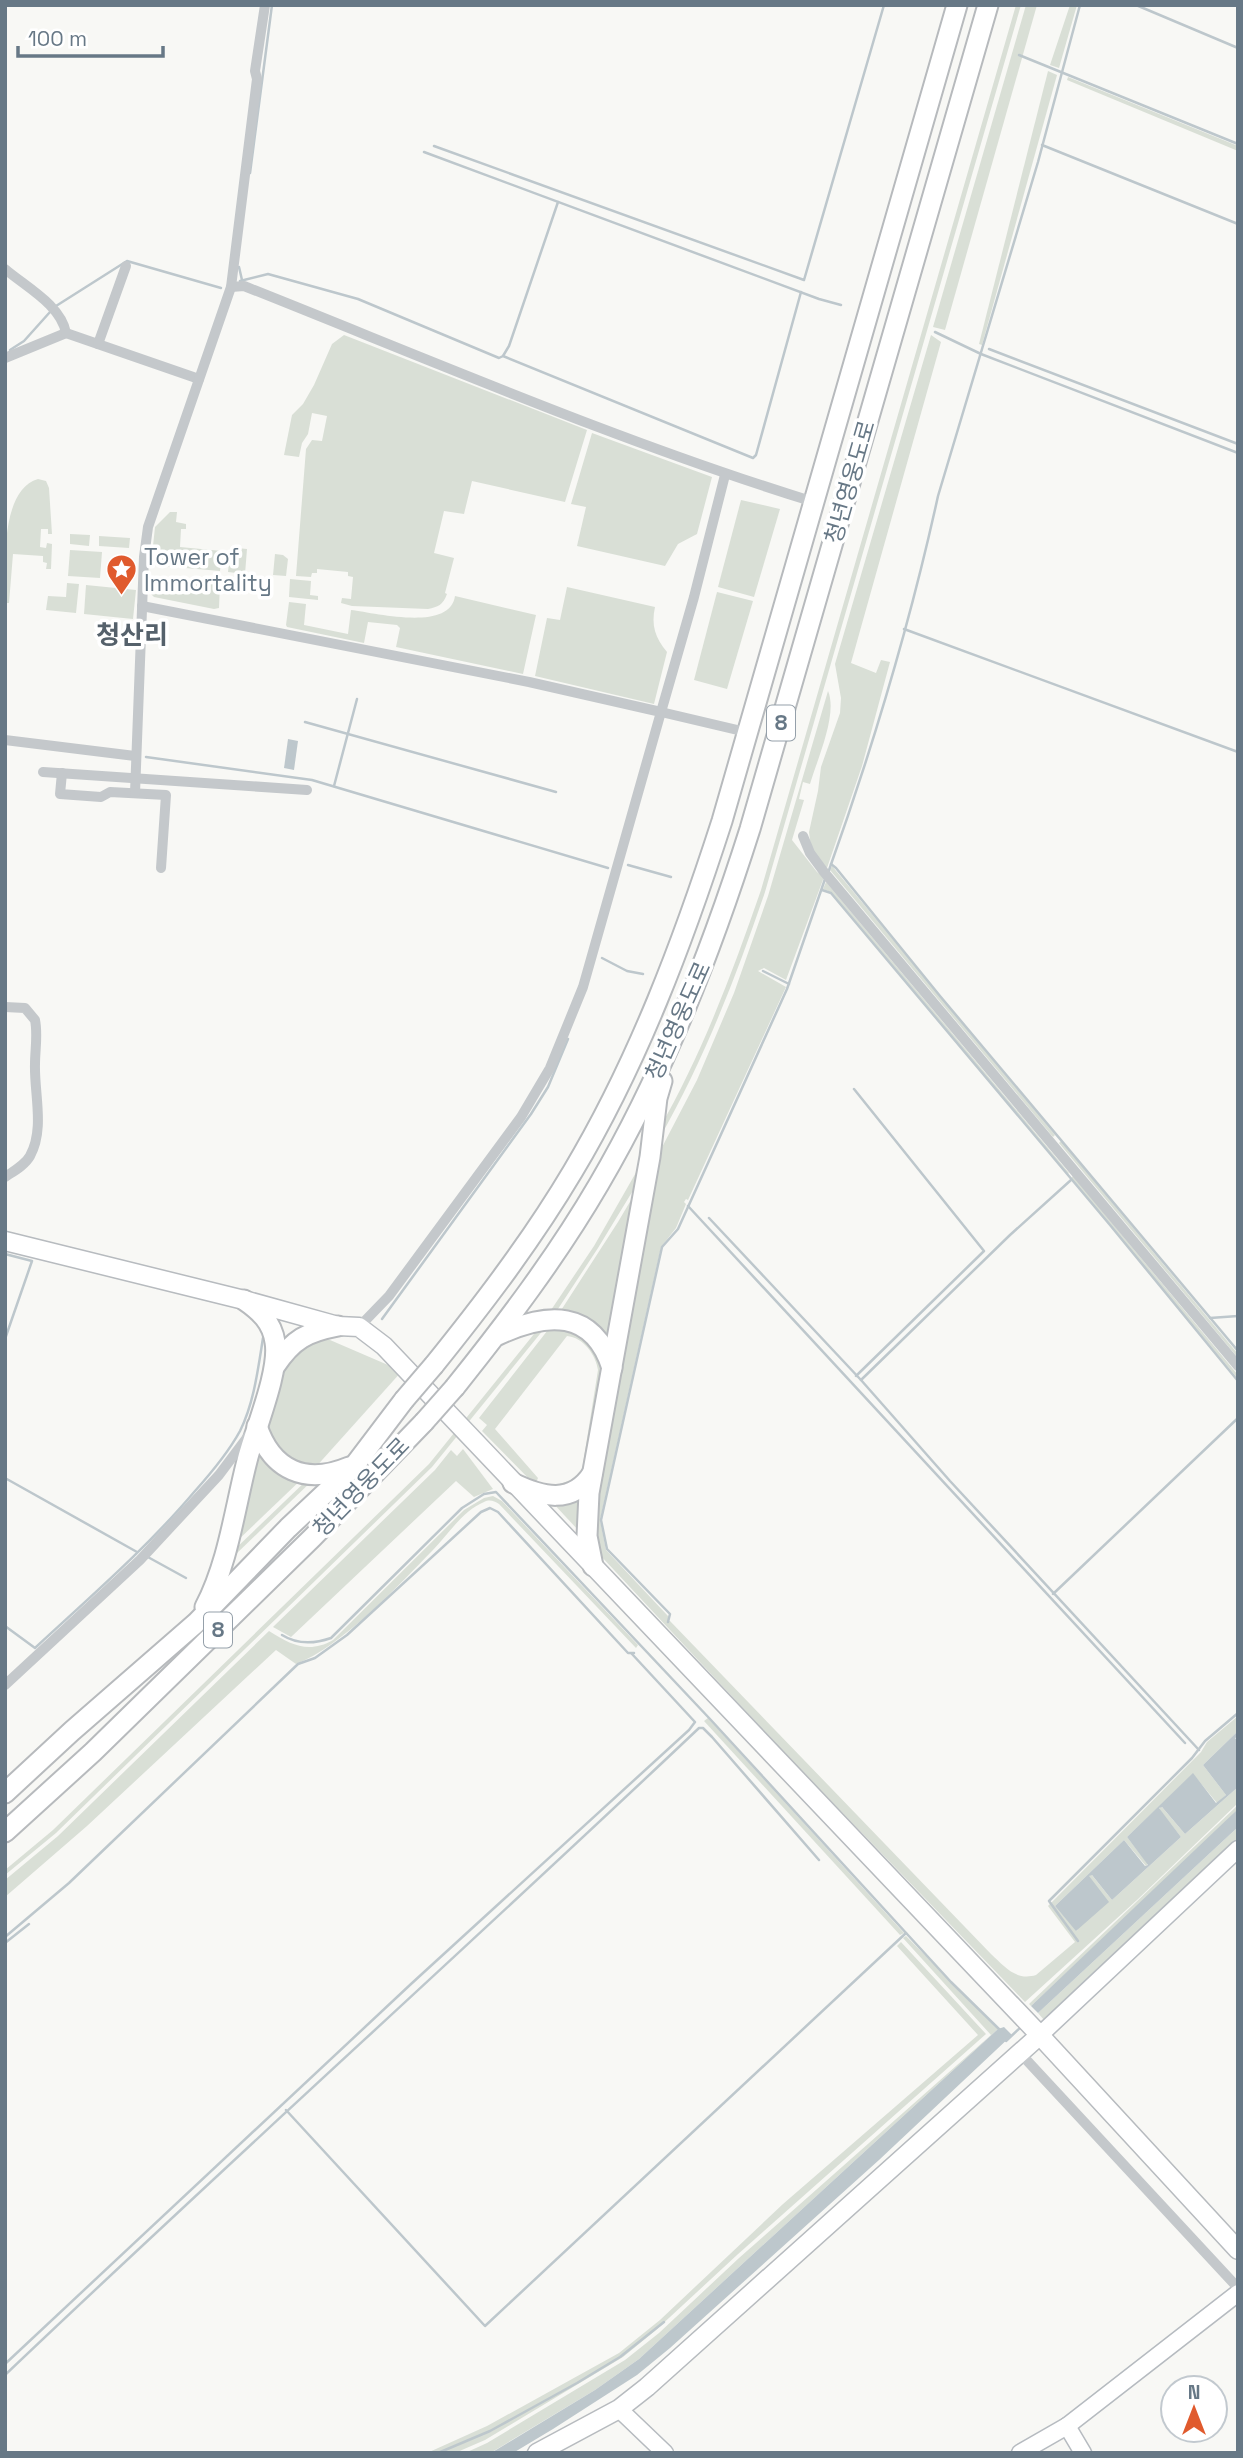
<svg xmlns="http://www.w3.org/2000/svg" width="1243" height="2458" font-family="'Space Grotesk','Noto Sans KR',sans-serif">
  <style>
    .green { fill: #d9dfd6 }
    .water { fill: #bdc7cc }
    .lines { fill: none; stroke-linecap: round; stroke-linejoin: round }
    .stream { stroke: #bdc7cc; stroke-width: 2.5 }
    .secondary-casing { stroke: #b6bbc0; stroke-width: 19 }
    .primary-casing { stroke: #b7bbbf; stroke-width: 21 }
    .highway-casing { stroke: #b7babd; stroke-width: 23 }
    .street { stroke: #c4c8cb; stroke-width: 10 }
    .secondary { stroke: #fff; stroke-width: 16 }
    .primary { stroke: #fff; stroke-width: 18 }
    .highway { stroke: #fff; stroke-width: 19 }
    .highway-bridge-casing { stroke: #b7babd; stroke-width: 23; stroke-linecap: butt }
    .highway-bridge { stroke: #fff; stroke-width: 19 }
    .labels { text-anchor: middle; stroke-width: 7; stroke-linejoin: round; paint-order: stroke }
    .shield { fill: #fff; stroke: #95a0aa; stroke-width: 2 }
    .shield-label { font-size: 21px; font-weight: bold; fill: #677886 }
    .street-label { font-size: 23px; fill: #677886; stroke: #fff }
    .poi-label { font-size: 23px; fill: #677886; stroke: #fff; text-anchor: start }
    .quarter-label { font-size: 26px; font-weight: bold; fill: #55616b; stroke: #fff }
  </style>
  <rect width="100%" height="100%" fill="#f8f8f5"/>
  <g class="green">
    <path d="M1016,5h5l-256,887c-29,85 -61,168 -106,247l-1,-8c44,-77 74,-157 103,-241z"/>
    <path d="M1026,5h11l-92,325 -12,-3z"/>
    <path d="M1070,5h7l-18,63 -9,-3z"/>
    <path d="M1048,71l9,4 -75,270 -3,-1z"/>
    <path d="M1068,77l170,69v5l-171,-71z"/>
    <path d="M344,335l243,95 -22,72 -93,-21 -8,33 -20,-3 -10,42 20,5 -9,35 2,1c-4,11 -9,13 -19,15l-76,-3 -11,-3 1,-5 9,1 2,-22 -5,-1v-4l-31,-3v4h-5l-1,4 -15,-1 10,-127 6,-9 10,1 5,-25 -15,-3 -4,21 -6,9 -3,14 -15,-2 8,-40 11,-11 11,-19 18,-41z"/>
    <path d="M931,335l10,7 -90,321 25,10 5,-13 9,2 -28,104 -35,102 -16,-20 -2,-16 9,-41 3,-24 19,-54 1,-15 -6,-34z"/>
    <path d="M592,433l120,44 -15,57 -19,10 -13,22 -88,-20 9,-39 -15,-3z"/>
    <path d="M38,479l8,2 3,7 3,46h-4v-5h-7l-1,18 6,1 1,-5 5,1 -1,25h-5l1,-6 -4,-1v-6l-30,-2 -4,49h-4c0,-37 -5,-113 33,-124z"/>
    <path d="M741,500l39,9 -26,88 -36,-10z"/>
    <path d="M170,512h7l-1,10 10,2v5h-5l-1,18 42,4 -2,20 -69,-6 4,-38z"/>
    <path d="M70,534l20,1 -1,11 -19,-2z"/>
    <path d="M99,536l31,2 -1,10 -30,-2z"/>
    <path d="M237,548l10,1 -2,25 -17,-2 2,-19z"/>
    <path d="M70,550l32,2 -2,26 -32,-2z"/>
    <path d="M275,554l8,1 5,4 -2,17 -13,-1z"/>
    <path d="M150,577l70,7 -1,24 -5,1 -60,-12 -4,-4z"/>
    <path d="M290,579l21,2 -1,14 8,1v4l-29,-3z"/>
    <path d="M67,583l12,1 -3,29 -30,-3 2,-14 18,1z"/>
    <path d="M86,585l50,5 -3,29 -49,-5z"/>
    <path d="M567,587l88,20c-4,18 0,31 12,45l-13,52 -119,-28 12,-58 13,2z"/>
    <path d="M717,592l36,9 -26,88 -33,-9z"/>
    <path d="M455,596l81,19 -13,59 -127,-27 4,-19 -3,-3 -29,-3 -4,21 -77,-16 -1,-2 3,-23 17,2 -2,21 44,9 3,-24c25,3 99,22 104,-14z"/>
    <path d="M828,691c10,23 -11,69 -18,93l-7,-2 -4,17 5,1 -12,40 25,32 7,5 -38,103 -22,-12 -6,3 28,16 -98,213 -2,-1 -2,3 2,2 -10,24 -15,19 -61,273 6,30 62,66v5h2l321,333c14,13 25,27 45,21l39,-33 -27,-36 153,-154 6,-10 31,-26v15l-35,34 23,30 -9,8 -24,-29 -66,63 21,27 -2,2 -22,-26 -69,66 22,25 12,-55 2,-2 21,26 69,-63 -22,-28 2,-3 24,28 53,-47v16l-101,97 -112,102 -243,-252 -182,-195 -8,-34 67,-368 38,-73 37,-87 34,-97z"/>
    <path d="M832,866l223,269 -2,2 -223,-267z"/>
    <path d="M826,882l243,291 -1,1 -237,-282 -8,-3z"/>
    <path d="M1061,1141l177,213v4l-179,-215z"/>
    <path d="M642,1162l-2,17 -42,69 -44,67 -7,1 47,-70z"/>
    <path d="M1073,1176l165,199v4l-167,-201z"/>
    <path d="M641,1183l-30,167 -53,-35 60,-93z"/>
    <path d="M551,1326l30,5 24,32 -24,119 -30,5 20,-7 11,-10 16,-100c-2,-15 -15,-33 -31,-34l-72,93 43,49 -3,7 -53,-54 5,-6 -8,-7z"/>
    <path d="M538,1329h6l-112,138 -376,366 -51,42v-5l48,-40 376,-366z"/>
    <path d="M323,1337l79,34 -88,98h-5l-32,-17 -9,-24 13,-53 5,-11 12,-14z"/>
    <path d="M258,1446l47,30 -71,68z"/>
    <path d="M463,1449l30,40 -19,8 -18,-16 -165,156 -18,-10 162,-157 16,-20 6,6z"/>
    <path d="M309,1478h6l-81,78v-6z"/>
    <path d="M583,1492l-3,40 -29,-31z"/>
    <path d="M493,1496l9,5 136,144 -2,3 -137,-144c-5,-3 -9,-5 -15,-2 -20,8 -36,32 -51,48 -34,35 -92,97 -137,114l-20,-14 -189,176 -82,71v-17l53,-44 211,-205c22,14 40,23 64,9l131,-130 20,-12z"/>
    <path d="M708,1718l196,215 -4,2 -196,-214z"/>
    <path d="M1238,1805v4l-23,24 -184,173 -2,-2z"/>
    <path d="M1238,1827v13l-194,180 -6,-7z"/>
    <path d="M906,1936l92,93 -359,330 -44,31 -103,62 -27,1 22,-10 138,-83 34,-27 80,-75 252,-223 -88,-97z"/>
    <path d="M901,1942l85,92 -249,221 -81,75 -33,27 -138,83 -30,13h-28l60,-27 132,-73 41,-33 123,-116 195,-169 -81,-89z"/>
  </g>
  <g class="water">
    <path d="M288,739l10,2 -4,29 -10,-2z"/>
    <path d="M1238,1731v6l-3,1 3,3v46l-53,47 -23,-27 -3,1 22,29 -69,63 -20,-25 -3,1 20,26 -33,29 -21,-25 69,-66 21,26 3,-1 -21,-28 66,-64 23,30 10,-8 -23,-30z"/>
    <path d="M1238,1809v18l-200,186 -7,-7z"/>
    <path d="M1004,2027l8,8 -133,125 -209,188 -33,27 -84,54 -40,24h-22l104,-63 44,-31 359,-330z"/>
  </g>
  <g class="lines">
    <g class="stream">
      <path d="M1136,5l102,43"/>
      <path d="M1019,55l219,89"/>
      <path d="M1042,145l196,79"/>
      <path d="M434,146l370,134 80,-275"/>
      <path d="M424,152l395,147 22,6"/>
      <path d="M250,173l22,-168"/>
      <path d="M239,267l3,13"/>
      <path d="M240,281l28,-7 90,25 141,59 4,-2 6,-10 49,-144"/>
      <path d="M56,306l71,-45 94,27"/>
      <path d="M935,332l46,22 257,99"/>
      <path d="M989,349l249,95"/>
      <path d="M10,350l14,-9 26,-29"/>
      <path d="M503,356l250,102 3,-3 45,-163"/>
      <path d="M904,629l334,123"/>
      <path d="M305,722l251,70"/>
      <path d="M146,757l166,23 296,88"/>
      <path d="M334,786l23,-87"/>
      <path d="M831,864l5,4 104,128 298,355"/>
      <path d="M628,865l43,12"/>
      <path d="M828,873c44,-123 82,-249 110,-377l100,-334 42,-157"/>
      <path d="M822,890l9,3 279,332 128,156"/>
      <path d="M602,958l25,13 16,3"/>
      <path d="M763,971l26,13"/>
      <path d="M854,1089l130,162 -128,125"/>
      <path d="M688,1206l497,537"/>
      <path d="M709,1218l152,162 89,101 249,269"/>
      <path d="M5,1254l27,7 -27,78"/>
      <path d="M1210,1318l28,-2"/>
      <path d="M382,1319l149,-205 17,-27 20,-48"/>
      <path d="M861,1380l149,-145 61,-55"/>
      <path d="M5,1478l132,74"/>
      <path d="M146,1556l40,22"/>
      <path d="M1053,1594l185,-176"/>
      <path d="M668,1622l2,-8 -63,-65 -6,-29 61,-273 16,-18 109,-240 38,-110"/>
      <path d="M5,1626l30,22c55,-51 112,-100 160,-157 17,-19 33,-38 45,-60 14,-28 18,-62 23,-93"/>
      <path d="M282,1635c16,10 32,9 49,3l131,-130 22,-14 12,-2 214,227 241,263 50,49"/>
      <path d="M5,1937l64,-54 229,-219 17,-6 32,-23 134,-123 9,-4 8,4 130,141h6"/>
      <path d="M1078,1941l-29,-40 143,-143 13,-17 33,-28"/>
      <path d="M5,1943l24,-19"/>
      <path d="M1006,2041l16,-15"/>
      <path d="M286,2110l199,216 421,-393"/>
      <path d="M5,2364l406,-380 278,-254 6,-8 -63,-68"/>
      <path d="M5,2375c229,-218 464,-429 694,-647h4l9,9 107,123"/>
      <path d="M438,2453l52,-22 87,-48 43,-26 44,-35"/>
    </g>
    <defs>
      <g id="secondary">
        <path d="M1040,2035l198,-186"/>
        <path d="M619,2409l46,44"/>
        <path d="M1067,2426l16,27"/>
        <path d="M1020,2453l47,-27 171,-133"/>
      </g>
      <g id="primary">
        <path d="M5,1241l239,59 94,26 21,1 25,19 650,683 204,221"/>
        <path d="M537,2453l82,-44 28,-22 393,-352"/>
      </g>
      <g id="highway">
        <path d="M498,1335c49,-23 95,-26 114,33"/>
        <path d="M434,1365c50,-62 98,-125 139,-194 65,-109 110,-229 149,-350l235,-816"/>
        <path d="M275,1366c18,-27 32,-34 63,-40"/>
        <path d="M455,1387c52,-65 102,-131 144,-203 65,-111 112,-232 151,-355l238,-824"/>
        <path d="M257,1426c15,45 49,59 92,41"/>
        <path d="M513,1483c29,14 59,22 79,-9"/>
        <path d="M593,1566l-6,-30 2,-43 61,-336 7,-59 5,-17"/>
        <path d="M205,1607c24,-46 30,-101 43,-150 8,-30 32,-87 27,-115 -3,-20 -15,-31 -31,-42"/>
        <path d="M5,1793l67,-62 124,-108 92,-95 66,-62 50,-66"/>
        <path d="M5,1832l88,-80 220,-215 111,-115"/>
      </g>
    </defs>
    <use href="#secondary" class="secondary-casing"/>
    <use href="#primary" class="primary-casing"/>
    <use href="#highway" class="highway-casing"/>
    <g class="street">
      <path d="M5,269c21,18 56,36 61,64l-61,25"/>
      <path d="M231,287l13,-1c189,75 376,156 570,216"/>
      <path d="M66,333l133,46"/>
      <path d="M98,344l28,-78"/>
      <path d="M725,475l-31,122 -33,115 85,20"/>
      <path d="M142,606l387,76 132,30 -78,275 -33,81 -29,49 -132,179 -30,31"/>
      <path d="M5,740l130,16"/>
      <path d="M43,772l264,18"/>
      <path d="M62,773l-2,21 41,3 9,-5 56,3 -5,73"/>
      <path d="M135,793l9,-236 4,-30 83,-240 26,-208 -2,-8 10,-66"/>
      <path d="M803,836l7,17 14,19 414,494"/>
      <path d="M5,1007l20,1 10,12c3,14 0,30 0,44 -1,29 10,65 -5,92 -5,9 -16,15 -25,21"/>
      <path d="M5,1685l135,-125 79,-85 30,-40"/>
      <path d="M1020,2053l218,235"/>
    </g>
    <use href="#secondary" class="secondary"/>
    <use href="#primary" class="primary"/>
    <use href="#highway" class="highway"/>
    <defs>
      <g id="highway-bridge">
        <path d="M404,1400l30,-35"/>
        <path d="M424,1422l31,-35"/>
      </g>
    </defs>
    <use href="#highway-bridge" class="highway-bridge-casing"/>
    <use href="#highway-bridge" class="highway-bridge"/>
  </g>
  <defs>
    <symbol id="sight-pin" viewBox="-11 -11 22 30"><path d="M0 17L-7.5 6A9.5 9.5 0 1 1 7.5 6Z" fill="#e05a2d" stroke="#fff"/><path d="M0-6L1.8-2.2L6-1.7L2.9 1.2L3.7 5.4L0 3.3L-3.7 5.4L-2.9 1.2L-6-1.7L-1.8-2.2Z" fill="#fff"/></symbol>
  </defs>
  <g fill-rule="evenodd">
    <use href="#sight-pin" x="104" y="552" width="35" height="47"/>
  </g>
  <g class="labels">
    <g class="shield">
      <rect x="767" y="705.5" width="28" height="35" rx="5"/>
      <rect x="204" y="1612.5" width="28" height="35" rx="5"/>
    </g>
    <g class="shield-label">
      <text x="781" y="730">8</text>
      <text x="218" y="1637">8</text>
    </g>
    <g class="street-label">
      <text transform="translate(850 482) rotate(-74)" y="8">청년영웅도로</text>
      <text transform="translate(678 1021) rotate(-66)" y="8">청년영웅도로</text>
      <text transform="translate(361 1487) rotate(-46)" y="8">청년영웅도로</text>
    </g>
    <g class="poi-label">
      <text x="144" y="565">Tower of<tspan x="144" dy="26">Immortality</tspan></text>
    </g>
    <g class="quarter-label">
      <text x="132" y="644">청산리</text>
    </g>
  </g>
  <rect width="1243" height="2458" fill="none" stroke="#677886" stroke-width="14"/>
  <g transform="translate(1194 2409)"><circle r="33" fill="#ffffff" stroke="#c2c9cf" stroke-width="2"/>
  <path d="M0-5L12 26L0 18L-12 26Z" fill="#e05a2d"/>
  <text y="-10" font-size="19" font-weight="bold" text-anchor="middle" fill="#677886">N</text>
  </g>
  <path d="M18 46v10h145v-10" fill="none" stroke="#677886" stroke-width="3.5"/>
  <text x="28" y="46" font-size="21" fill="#677886" stroke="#ffffff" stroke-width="5" paint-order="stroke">100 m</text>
</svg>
